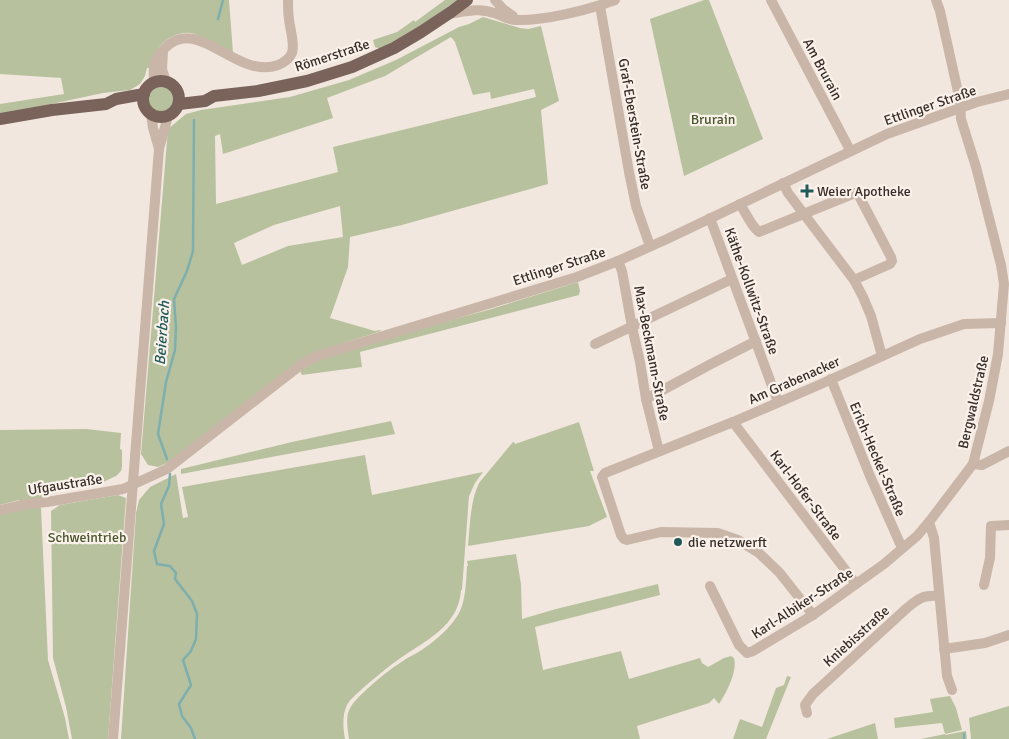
<svg xmlns="http://www.w3.org/2000/svg" width="1009" height="739" font-family="Signika,sans-serif">
  <style>
    .green { fill: #b8c19e; fill-rule: evenodd }
    .lines { fill: none; stroke-linecap: round; stroke-linejoin: round }
    .stream { stroke: #7dafae; stroke-width: 2.5 }
    .minor { stroke: #cab6a9; stroke-width: 10 }
    .major { stroke: #79635a; stroke-width: 12 }
    .poi-dot { fill: #1f5959; stroke: #faf2ea; stroke-width: 2 }
    .labels { text-anchor: middle; stroke-width: 4.5; stroke-linejoin: round; paint-order: stroke }
    .street-label { font-size: 14px; fill: #382d29; stroke: #faf2ea }
    .park-label { font-size: 14px; fill: #49562d; stroke: #faf2ea }
    .poi-label { font-size: 14px; fill: #382d29; stroke: #faf2ea; text-anchor: start }
    .water-label { font-size: 15px; font-style: italic; fill: #1f5959; stroke: #faf2ea }
  </style>
  <rect width="100%" height="100%" fill="#f2e7de"/>
  <g class="green">
    <path d="M0,0h229l4,53c-12,-7 -25,-15 -38,-19 -15,-5 -32,5 -40,19 -2,4 -2,10 -3,15h-5l-2,8 -5,8 -10,6 -27,3 -103,22v-11l64,-10 -3,-16 -61,-4z"/>
    <path d="M445,0h12l-35,25 -42,24 -5,-2 -2,-7 24,-8 17,-12 1,2z"/>
    <path d="M704,0h5l54,139 -79,37 -34,-157z"/>
    <path d="M483,17l37,11 8,1 13,-3 18,75 -18,9 7,74 -146,41 -52,12 -2,30 -18,51 45,13 5,-1 1,1 -59,19 -144,108 -20,9 -10,-2 -7,-11 27,-325 18,-15 15,-4 89,-13 59,-17 47,-20 63,-33 10,-3zM451,37l4,5 18,53 17,-3 1,7 43,-10 2,8 -203,50 5,25 -122,32 -1,-68 5,-2 3,20 110,-36 -6,-20 58,-22zM340,206l3,31 -55,9 -46,19 -8,-22 40,-18z"/>
    <circle cx="161" cy="99" r="13"/>
    <path d="M578,282l2,9 -1,4 -219,57 2,15 -60,8 -2,-4 18,-11 89,-28 81,-22z"/>
    <path d="M391,421l4,13 -214,40v-5l111,-27z"/>
    <path d="M579,422l15,49h-4l17,46 -18,9 -121,20c2,-21 2,-44 11,-63l34,-41h1l1,2z"/>
    <path d="M87,429l34,4 -1,16 2,1v17l-1,4 -5,5 -15,7 -43,3 -6,5 -5,7 -27,4 -1,-2 -19,5v-75z"/>
    <path d="M365,455l7,40 111,-23 -8,11 -6,13 -7,94h-1c-2,36 -36,51 -62,69 -13,9 -24,19 -36,29 -5,5 -13,11 -16,17 -5,10 -4,23 -2,34h-224l15,-226 3,-13 11,-13 26,-13 7,44 5,-1 -6,-30z"/>
    <path d="M118,495l8,3 -18,241h-36l-6,-32 -13,-49 -2,-147 9,-6z"/>
    <path d="M37,505l4,3 7,152 17,58 4,21h-69v-226z"/>
    <path d="M516,554l5,30 1,35 34,-10 102,-25 2,11 -125,32 8,43 78,-19 8,28 71,-21 2,5 6,4 16,-9 7,-2 3,2c4,13 -8,36 -15,46l-5,-6 -5,5 -72,23 3,13h-291c-1,-9 -3,-17 -1,-26 3,-10 12,-17 19,-24 11,-10 23,-20 36,-28 5,-4 11,-6 17,-10 13,-8 33,-25 40,-40 6,-13 6,-30 7,-45h1l-1,-5z"/>
    <path d="M787,676l4,1 -25,62h-33l7,-20 22,8 14,-39 8,-3z"/>
    <path d="M950,696l6,12 6,22 -17,4v1l21,-4 1,8h-46l24,-5 -3,-11 -47,5 -1,-10 39,-6 -3,-13z"/>
    <path d="M1009,706v33h-38l-2,-21z"/>
    <path d="M875,723l3,16h-51z"/>
  </g>
  <g class="lines">
    <g class="stream">
      <path d="M218,19l5,-19"/>
      <path d="M167,459l-9,-25 8,-52 9,-32 1,-23 -2,-28 13,-28 6,-20 1,-131"/>
      <path d="M170,474l-1,12 -8,18 3,20 -10,27 3,13 13,2 6,7 -1,6 17,22 5,13 -1,25 -5,12 -8,9 8,25 -12,19 3,12 9,12 4,11"/>
      <path d="M964,734v5"/>
    </g>
    <g class="minor">
      <path d="M495,0l8,9 10,7"/>
      <path d="M771,0l79,150"/>
      <path d="M936,0l4,11 20,90 1,18 15,48 25,98 3,19 -6,70 -9,47 -16,63 -44,58 5,16 13,138 5,14"/>
      <path d="M600,6l29,166 7,34 14,40"/>
      <path d="M448,14c15,-2 31,-7 46,-1 7,2 14,7 22,7 28,1 72,-10 99,-20"/>
      <path d="M163,51l-1,18 4,13"/>
      <path d="M154,83c-1,-16 -1,-23 11,-35 33,-34 71,32 113,17 5,-2 11,-6 14,-12 3,-10 -2,-23 -3,-34 -1,-6 -1,-13 -1,-19"/>
      <path d="M151,114l2,14 6,21"/>
      <path d="M783,183l5,10 66,87 9,17 8,19 11,40"/>
      <path d="M740,204c6,9 11,22 19,28l96,-39 3,1 33,63 1,4 -2,3 -36,16"/>
      <path d="M710,218l68,184"/>
      <path d="M618,261l4,10 10,56 8,35 6,37 13,52"/>
      <path d="M595,344l137,-65"/>
      <path d="M831,379l39,97 32,72"/>
      <path d="M646,399l65,-35 45,-23"/>
      <path d="M733,422l123,162"/>
      <path d="M973,464l9,1 27,-14"/>
      <path d="M0,510l27,-6 20,-2 76,-13 44,-20 135,-105 15,-8 260,-79 41,-16 49,-22 220,-105 90,-32 32,-8"/>
      <path d="M984,585l6,-27 1,-32 18,-1"/>
      <path d="M710,586l29,59 8,8 6,-2 60,-36 43,-31 28,-20 33,-28 12,-14"/>
      <path d="M813,615l-34,-43 -20,-19 -21,-13 -20,-7 -57,-1 -34,8 -3,-1 -3,-4 -19,-58 3,-4 128,-51 88,-38 99,-45 44,-15 37,-1"/>
      <path d="M944,649l41,-6 24,-8"/>
      <path d="M807,713l-2,-8 8,-11 94,-86c12,-10 16,-13 32,-12"/>
      <path d="M113,739l46,-590 9,-33"/>
    </g>
    <g class="major">
      <circle cx="161" cy="99" r="18"/>
      <path d="M179,104l26,-3 9,-5 44,-5 49,-10 45,-14 42,-19 27,-16 30,-20 16,-12"/>
      <path d="M0,119l52,-9 54,-6 10,-5 28,-5"/>
    </g>
  </g>
  <g class="poi-dot">
    <path d="M804.5 183.5h5v5h5v5h-5v5h-5v-5h-5v-5h5z"/>
    <circle cx="678" cy="542" r="5"/>
  </g>
  <g class="labels">
    <g class="street-label">
      <text transform="translate(332 55) rotate(-18)" y="5">Römerstraße</text>
      <text transform="translate(823 69) rotate(62)" y="5">Am Brurain</text>
      <text transform="translate(930 105) rotate(-19)" y="5">Ettlinger Straße</text>
      <text transform="translate(635 124) rotate(80)" y="5">Graf-Eberstein-Straße</text>
      <text transform="translate(559 266) rotate(-18)" y="5">Ettlinger Straße</text>
      <text transform="translate(752 291) rotate(70)" y="5">Käthe-Kollwitz-Straße</text>
      <text transform="translate(652 353) rotate(79)" y="5">Max-Beckmann-Straße</text>
      <text transform="translate(794 380) rotate(-24)" y="5">Am Grabenacker</text>
      <text transform="translate(973 402) rotate(-77)" y="5">Bergwaldstraße</text>
      <text transform="translate(878 459) rotate(67)" y="5">Erich-Heckel-Straße</text>
      <text transform="translate(65 484) rotate(-9)" y="5">Ufgaustraße</text>
      <text transform="translate(806 495) rotate(53)" y="5">Karl-Hofer-Straße</text>
      <text transform="translate(802 603) rotate(-33)" y="5">Karl-Albiker-Straße</text>
      <text transform="translate(856 636) rotate(-42)" y="5">Kniebisstraße</text>
    </g>
    <g class="park-label">
      <text x="713" y="124">Brurain</text>
      <text x="87" y="542">Schweintrieb</text>
    </g>
    <g class="poi-label">
      <text x="817" y="196">Weier Apotheke</text>
      <text x="688" y="547">die netzwerft</text>
    </g>
    <g class="water-label">
      <text transform="translate(162 333) rotate(-86)" y="5">Beierbach</text>
    </g>
  </g>
</svg>
